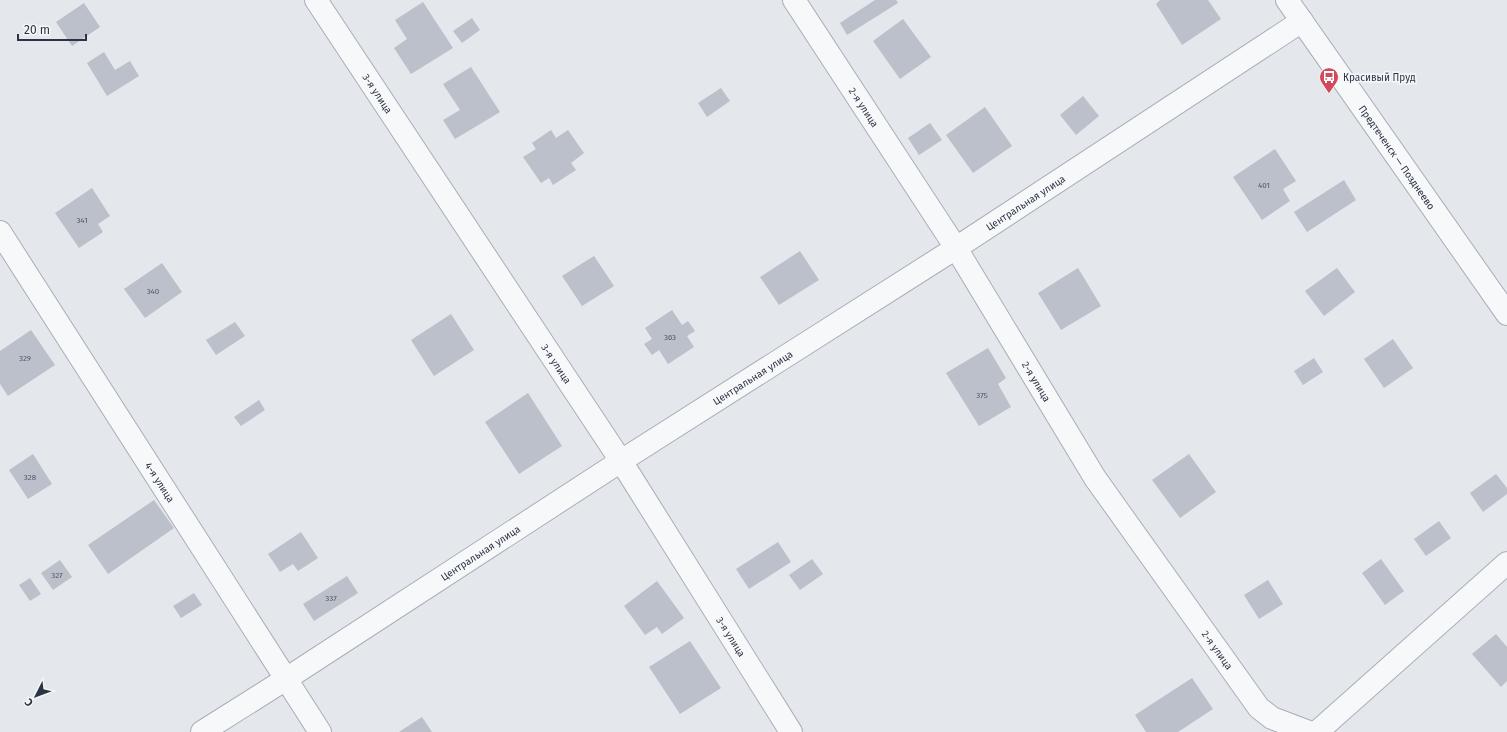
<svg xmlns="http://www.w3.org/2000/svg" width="1507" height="732" font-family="'Fira Sans',sans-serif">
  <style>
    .building { fill: #bbc0ca }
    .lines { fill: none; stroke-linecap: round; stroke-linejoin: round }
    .minor-casing { stroke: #a9aeb7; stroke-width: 24 }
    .minor { stroke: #f7f8fa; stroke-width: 22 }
    .labels { text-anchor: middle; stroke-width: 3.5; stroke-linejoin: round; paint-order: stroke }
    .number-label { font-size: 8px; fill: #4f5766 }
    .poi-label { font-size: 10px; fill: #2b3445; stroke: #f4f6f9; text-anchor: start }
    .street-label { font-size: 10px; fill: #2b3445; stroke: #f4f6f9 }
  </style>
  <rect width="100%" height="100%" fill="#e4e7ec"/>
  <g class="building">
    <path d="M875,0h21l2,3 -51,32 -7,-12z"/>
    <path d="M1160,0h48l13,19 -39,26 -26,-41z"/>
    <path d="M423,2l30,46 -42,26 -17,-26 13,-9 -12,-19z"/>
    <path d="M84,3l16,24 -28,19 -16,-24z"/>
    <path d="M472,18l8,12 -18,13 -9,-12z"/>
    <path d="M903,19l28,38 -31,22 -27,-38z"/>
    <path d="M104,52l11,18 15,-9 9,15 -32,20 -20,-33z"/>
    <path d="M471,67l29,45 -45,27 -12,-19 17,-10 -17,-26z"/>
    <path d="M721,88l9,13 -23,16 -9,-14z"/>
    <path d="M1083,96l16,20 -23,19 -16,-20z"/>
    <path d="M985,107l27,39 -39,27 -27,-38z"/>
    <path d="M930,123l12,17 -23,15 -11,-17z"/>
    <path d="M551,130l5,8 12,-8 16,23 -13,10 5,7 -23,15 -4,-7 -8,5 -18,-26 13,-8 -4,-6z"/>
    <path d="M1275,149l21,32 -13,8 7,12 -28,19 -29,-43z"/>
    <path d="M1344,180l12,20 -49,32 -13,-20z"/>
    <path d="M92,188l18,28 -12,8 5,8 -24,16 -24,-35z"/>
    <path d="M800,251l19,29 -40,25 -19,-28z"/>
    <path d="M594,256l20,30 -32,20 -20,-30z"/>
    <path d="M162,263l20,29 -37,26 -21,-29z"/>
    <path d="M1078,268l23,38 -40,24 -23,-37z"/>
    <path d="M1337,268l18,24 -31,24 -19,-25z"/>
    <path d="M672,310l10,15 6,-4 7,10 -8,5 7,11 -26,17 -9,-14 -7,5 -8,-11 8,-5 -7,-11z"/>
    <path d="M451,314l23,36 -40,26 -23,-36z"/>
    <path d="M235,322l10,14 -29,19 -10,-15z"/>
    <path d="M31,330l24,35 -47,31 -8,-12v-33z"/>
    <path d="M1393,339l20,29 -29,20 -20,-29z"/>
    <path d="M988,348l18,30 -8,6 13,23 -32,19 -33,-53z"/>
    <path d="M1314,358l9,14 -20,13 -9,-14z"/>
    <path d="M528,393l34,53 -43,28 -34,-52z"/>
    <path d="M259,400l6,10 -24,16 -7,-9z"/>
    <path d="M33,454l19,30 -24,15 -19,-29z"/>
    <path d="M1189,454l27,38 -36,26 -28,-38z"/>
    <path d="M1496,474l11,14v6l-24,18 -13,-19z"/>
    <path d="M154,500l20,28 -66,46 -20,-29z"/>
    <path d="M1439,521l12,17 -25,18 -12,-17z"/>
    <path d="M301,532l17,26 -20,13 -5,-7 -13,8 -12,-18z"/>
    <path d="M778,542l13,20 -42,27 -13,-20z"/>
    <path d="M812,559l11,15 -23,16 -11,-15z"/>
    <path d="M1381,559l23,32 -19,14 -23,-32z"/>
    <path d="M60,560l12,17 -19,13 -12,-17z"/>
    <path d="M347,576l11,17 -44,28 -11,-17z"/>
    <path d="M30,578l11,16 -11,7 -11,-16z"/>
    <path d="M1268,580l15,24 -24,15 -15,-24z"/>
    <path d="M657,581l27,37 -22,16 -5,-7 -12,8 -21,-29z"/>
    <path d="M194,593l8,12 -21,13 -8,-12z"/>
    <path d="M1496,634l11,13v34l-6,6 -29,-33z"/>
    <path d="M690,641l31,47 -41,26 -31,-47z"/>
    <path d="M1192,678l21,31 -35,23h-32l-11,-17z"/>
    <path d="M422,717l10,15h-33z"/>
  </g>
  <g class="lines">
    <defs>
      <g id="minor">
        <path id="s1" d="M316,0l305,461 170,271"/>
        <path id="s2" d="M794,0l162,248 139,230 164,230 13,10 37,14"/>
        <path id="s3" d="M1287,0l220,314"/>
        <path id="s4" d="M0,232l320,500"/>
        <path id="s5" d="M202,732l84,-53 335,-218 335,-213 346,-227"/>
        <path d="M1317,732l190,-169"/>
      </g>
    </defs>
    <use href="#minor" class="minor-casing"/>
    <use href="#minor" class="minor"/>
  </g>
  <defs>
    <symbol id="bus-pin" viewBox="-11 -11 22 30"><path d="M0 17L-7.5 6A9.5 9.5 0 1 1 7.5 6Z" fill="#d1495b" stroke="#f4f6f9"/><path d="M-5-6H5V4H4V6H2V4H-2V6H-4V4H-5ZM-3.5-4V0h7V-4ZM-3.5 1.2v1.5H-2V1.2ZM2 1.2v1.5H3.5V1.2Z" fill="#fff"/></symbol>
  </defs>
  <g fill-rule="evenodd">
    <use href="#bus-pin" x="1318" y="66" width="22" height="30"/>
  </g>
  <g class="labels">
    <g class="number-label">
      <text x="1264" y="188">401</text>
      <text x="82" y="223">341</text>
      <text x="153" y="294">340</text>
      <text x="670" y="340">363</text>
      <text x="25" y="361">329</text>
      <text x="982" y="398">375</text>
      <text x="30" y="480">328</text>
      <text x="57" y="578">327</text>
      <text x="331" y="601">337</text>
    </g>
    <g class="poi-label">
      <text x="1343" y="81">Красивый Пруд</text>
    </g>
    <g class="street-label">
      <text dy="4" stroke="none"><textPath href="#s1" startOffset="112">3-я улица</textPath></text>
      <text dy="4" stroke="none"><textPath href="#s2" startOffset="128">2-я улица</textPath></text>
      <text dy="4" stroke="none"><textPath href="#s3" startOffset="192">Предтеченск — Позднеево</textPath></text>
      <text dy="4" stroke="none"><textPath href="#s5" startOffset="979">Центральная улица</textPath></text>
      <text dy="4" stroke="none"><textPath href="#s1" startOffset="436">3-я улица</textPath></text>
      <text dy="4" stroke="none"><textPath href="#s5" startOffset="655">Центральная улица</textPath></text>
      <text dy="4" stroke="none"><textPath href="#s2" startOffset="452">2-я улица</textPath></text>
      <text dy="4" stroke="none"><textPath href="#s4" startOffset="297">4-я улица</textPath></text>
      <text dy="4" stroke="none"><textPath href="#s5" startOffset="331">Центральная улица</textPath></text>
      <text dy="4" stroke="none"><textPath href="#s1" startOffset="760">3-я улица</textPath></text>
      <text dy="4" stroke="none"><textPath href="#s2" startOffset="776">2-я улица</textPath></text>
    </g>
  </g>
  <g transform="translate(36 696) rotate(228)" stroke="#f4f6f9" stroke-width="3" paint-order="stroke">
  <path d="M0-3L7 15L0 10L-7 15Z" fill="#2b3445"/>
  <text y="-6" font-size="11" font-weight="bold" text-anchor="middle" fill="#2b3445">С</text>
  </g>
  <path d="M18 34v6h68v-6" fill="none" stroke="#2b3445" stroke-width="2"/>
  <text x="24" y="34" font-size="12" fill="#2b3445" stroke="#f4f6f9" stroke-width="3" paint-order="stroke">20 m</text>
</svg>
